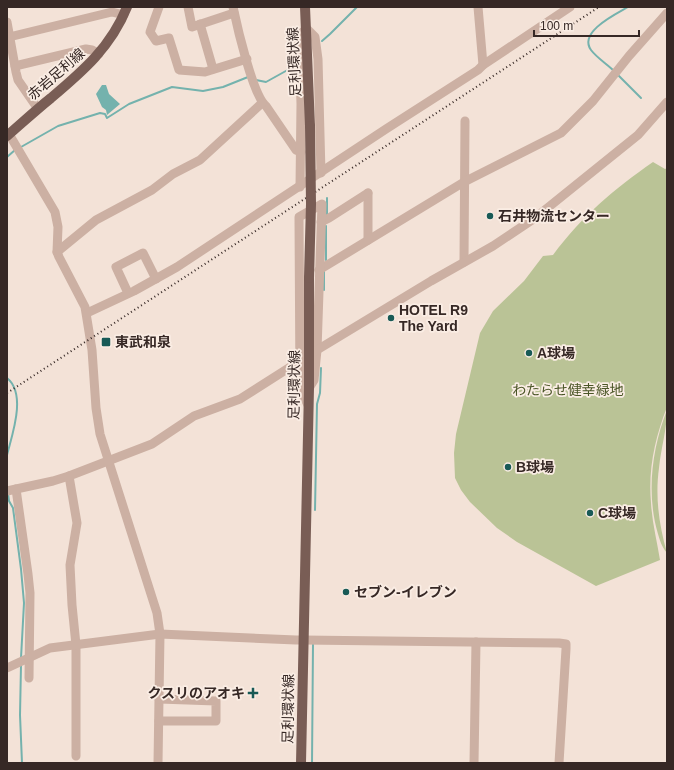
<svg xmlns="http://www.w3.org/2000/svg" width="674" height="770" font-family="Helvetica,'Noto Sans JP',sans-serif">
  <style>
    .green { fill: #bac396 }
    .water { fill: #74b2ad }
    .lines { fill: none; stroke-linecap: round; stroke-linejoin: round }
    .stream { stroke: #74b2ad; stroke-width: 2 }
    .minor { stroke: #ccb0a3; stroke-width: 9 }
    .major { stroke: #795d55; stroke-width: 10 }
    .rail { stroke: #362825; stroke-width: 2; stroke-dasharray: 1 3; stroke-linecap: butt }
    .major-bridge { stroke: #795d55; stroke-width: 10 }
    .poi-dot { fill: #185a56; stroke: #faede4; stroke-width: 1.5 }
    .labels { text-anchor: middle; stroke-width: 3.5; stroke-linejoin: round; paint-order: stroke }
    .street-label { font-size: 14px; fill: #362825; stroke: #faede4 }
    .poi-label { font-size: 14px; font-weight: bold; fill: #362825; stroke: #faede4; text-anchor: start }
    .park-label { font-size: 14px; fill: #4b5627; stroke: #faede4 }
  </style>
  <rect width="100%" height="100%" fill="#f3e2d7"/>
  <g class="green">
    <path d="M653,162l12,7 2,-1v239c-12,31 -19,62 -16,96 1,19 6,38 9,57l-64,26 -79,-44 -20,-14 -27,-26 -9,-12 -6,-12 -1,-25 2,-19 24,-101 13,-22 31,-30 19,-25 10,-1c29,-39 61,-66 100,-93z"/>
    <path d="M667,410c0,19 -6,38 -8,58 -4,29 0,57 8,85 -5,-6 -7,-12 -9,-19 -12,-40 -6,-86 9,-124z"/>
  </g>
  <path class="water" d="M102,85h4l3,9 11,10 -13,11 -1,-5 -4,-3 -6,-13z"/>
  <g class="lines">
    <g class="stream">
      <path d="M322,41l8,-7 27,-27"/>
      <path d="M614,71c-7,-7 -17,-13 -23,-21 -13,-18 25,-36 37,-43"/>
      <path d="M617,74l24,24"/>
      <path d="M256,80l10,2 27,-15"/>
      <path d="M21,147l37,-21 42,-13 5,1 2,4 22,-14 43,-17 31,4 20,-4 25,-10"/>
      <path d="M7,157l8,-7"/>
      <path d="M327,216v-18"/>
      <path d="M326,260v-34"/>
      <path d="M324,290v-19"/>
      <path d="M7,378c20,16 5,57 0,77"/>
      <path d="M8,493l1,8 4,7 8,61 3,34 -3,55"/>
      <path d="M315,510l2,-106 3,-11 1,-25"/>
      <path d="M21,665l-1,50 2,48"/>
      <path d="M312,763l1,-119"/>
    </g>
    <g class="minor">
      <path d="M159,7l-9,25 6,9 13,-3 10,32 26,2 42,-13"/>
      <path d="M188,7l4,20 42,-14"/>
      <path d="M233,7c4,19 20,89 33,99l30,44 5,2"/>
      <path d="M478,7l5,58"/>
      <path d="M7,22l9,50 2,8 20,29"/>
      <path d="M200,24l13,45"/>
      <path d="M9,37l103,-25 12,3"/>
      <path d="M15,66l71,-17 6,1 7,4"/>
      <path d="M9,134l46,78 3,15 -1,25 2,5 26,50 7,43 4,58 4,26 57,179 3,21 -2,129"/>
      <path d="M300,187l1,-83 -2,-63 1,-7 7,-5 8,8 3,22 3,114"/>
      <path d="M368,193v47"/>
      <path d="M321,222l8,-4 39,-25"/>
      <path d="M57,252l39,-32 56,-30 21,-16 27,-14 62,-57"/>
      <path d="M464,262l1,-141"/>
      <path d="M319,270l145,-88 97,-49 32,-32 36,-45 38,-43"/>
      <path d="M128,293l-12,-26 27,-14 13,26"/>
      <path d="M87,313l47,-22 43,-24 209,-138 92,-59 5,-5 87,-58"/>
      <path d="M308,405l-8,-16 -1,-172 23,-13 -5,146 -3,30 -5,8"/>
      <path d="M69,476l8,47 -7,42 2,40 4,40v111"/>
      <path d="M16,489l12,85 2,19 -1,85"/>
      <path d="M7,491l46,-10 16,-5 83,-32 42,-28 46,-17 77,-49 114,-69 62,-35 42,-28 103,-83 29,-33"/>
      <path d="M7,668l43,-20 110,-14 136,6h7l256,3 7,1v5l-7,114"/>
      <path d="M159,721h57v-20l-57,-2"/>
      <path d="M474,763l2,-121"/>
    </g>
    <g class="major">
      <path d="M305,7l5,119"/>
      <path d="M7,136c15,-13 29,-26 44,-38 32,-27 60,-51 76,-91"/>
      <path d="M301,763l8,-375v-110"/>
    </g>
    <path class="rail" d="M7,393l592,-386"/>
    <path class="major-bridge" d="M309,278l2,-74 -1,-78"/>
  </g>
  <g class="poi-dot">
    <circle cx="490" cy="216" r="4"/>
    <circle cx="391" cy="318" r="4"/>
    <rect x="101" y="337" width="10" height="10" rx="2"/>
    <circle cx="529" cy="353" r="4"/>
    <circle cx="508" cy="467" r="4"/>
    <circle cx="590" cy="513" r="4"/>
    <circle cx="346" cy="592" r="4"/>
    <path d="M251 687h4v4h4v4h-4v4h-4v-4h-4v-4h4z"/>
  </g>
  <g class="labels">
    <g class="street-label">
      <text transform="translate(294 62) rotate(-93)" y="5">足利環状線</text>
      <text transform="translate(56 74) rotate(-41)" y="5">赤岩足利線</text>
      <text transform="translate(294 385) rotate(-89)" y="5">足利環状線</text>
      <text transform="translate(288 709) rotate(-89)" y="5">足利環状線</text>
    </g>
    <g class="poi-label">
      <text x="498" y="221">石井物流センター</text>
      <text x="399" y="315">HOTEL R9<tspan x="399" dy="16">The Yard</tspan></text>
      <text x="115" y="347">東武和泉</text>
      <text x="537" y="358">A球場</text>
      <text x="516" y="472">B球場</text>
      <text x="598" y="518">C球場</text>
      <text x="354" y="597">セブン-イレブン</text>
      <text x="245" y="698" text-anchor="end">クスリのアオキ</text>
    </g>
    <g class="park-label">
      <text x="568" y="395">わたらせ健幸緑地</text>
    </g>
  </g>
  <rect width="674" height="770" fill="none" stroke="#362825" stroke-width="16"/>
  <path d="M534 30v6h105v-6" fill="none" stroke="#362825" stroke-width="2"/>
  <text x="540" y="30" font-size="12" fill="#362825" stroke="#faede4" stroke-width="3" paint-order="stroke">100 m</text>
</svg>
